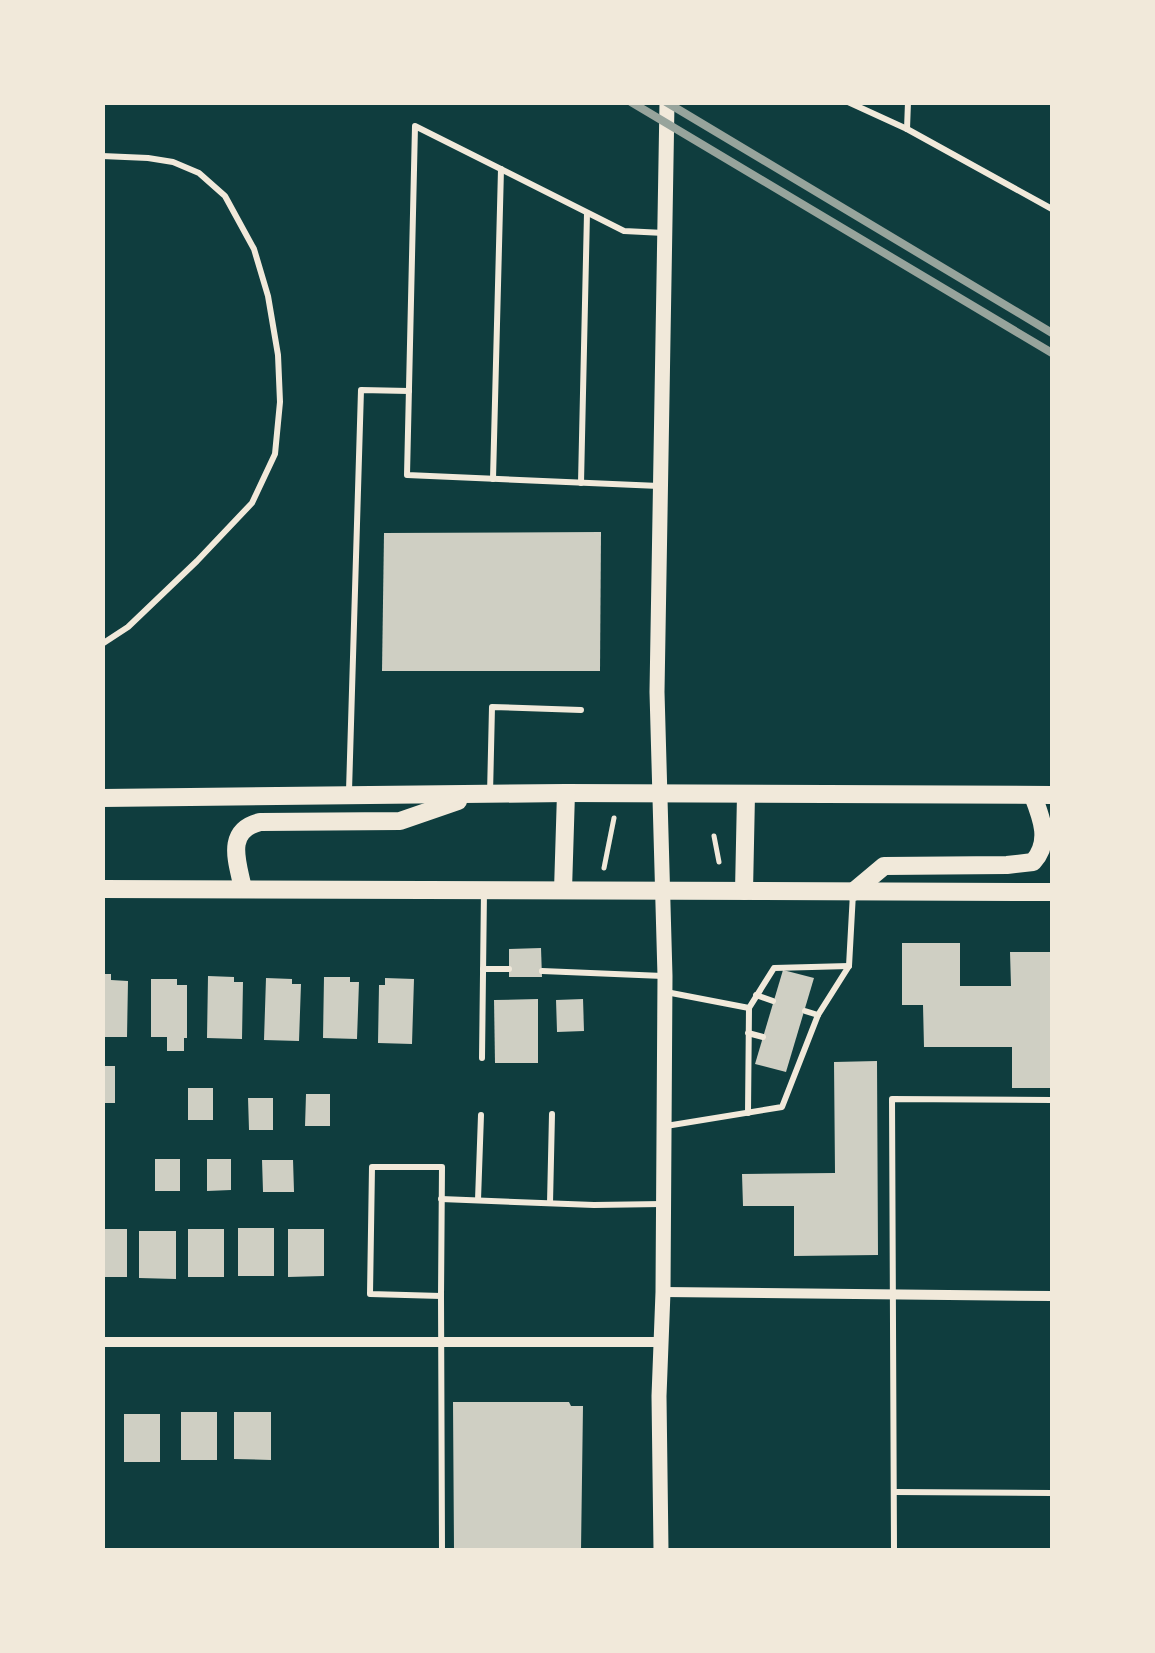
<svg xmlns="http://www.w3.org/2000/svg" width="1155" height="1653" font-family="'Roboto Serif',serif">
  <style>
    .building { fill: #cfcfc3 }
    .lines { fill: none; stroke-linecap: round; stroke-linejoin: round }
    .path { stroke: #f1e9da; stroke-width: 5 }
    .service { stroke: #f1e9da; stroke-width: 6 }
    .minor { stroke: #f1e9da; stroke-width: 10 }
    .tertiary { stroke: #f1e9da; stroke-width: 15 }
    .secondary { stroke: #f1e9da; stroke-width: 18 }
    .rail { stroke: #97a49c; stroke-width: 8 }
  </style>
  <rect width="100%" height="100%" fill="#0f3d3e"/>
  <g class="building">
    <path d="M601,532l-1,139h-218l2,-138z"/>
    <path d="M902,943h58v43h51l-1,-34h42v136h-40v-41h-88l-1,-42h-21z"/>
    <path d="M541,948l1,29h-33v-28z"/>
    <path d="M783,970l31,8 -28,94 -31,-8z"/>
    <path d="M102,974h9v6l17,1 -1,56h-25z"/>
    <path d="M208,976l26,1v5h9l-1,57 -35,-1z"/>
    <path d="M324,977h26v5h9l-2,57 -34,-1z"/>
    <path d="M266,978l26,1v5h9l-2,57 -35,-1z"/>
    <path d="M385,978l29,1 -2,65 -34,-1 1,-58h6z"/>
    <path d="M151,979h26v6h10v53h-3v13h-17v-14h-16z"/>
    <path d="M538,999v64h-43l-1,-63z"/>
    <path d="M583,999l1,32 -27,1 -1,-32z"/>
    <path d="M877,1061l1,194 -84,1v-50h-51l-1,-32 93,-1 -1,-111z"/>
    <rect x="102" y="1066" width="13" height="37"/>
    <rect x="188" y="1088" width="25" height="32"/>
    <path d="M306,1094h24v32h-25z"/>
    <path d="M248,1098h25v32h-24z"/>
    <rect x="155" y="1159" width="25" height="32"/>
    <path d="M207,1159h24v31l-24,1z"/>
    <path d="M262,1160h31l1,32h-31z"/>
    <rect x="238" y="1228" width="36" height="48"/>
    <rect x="102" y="1229" width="25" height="48"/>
    <rect x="188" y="1229" width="36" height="48"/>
    <path d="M288,1229h36v47l-36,1z"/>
    <path d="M139,1231h37v48l-37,-1z"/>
    <path d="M453,1402h116l2,4h12l-2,144h-127z"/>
    <rect x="181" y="1412" width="36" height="48"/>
    <path d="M234,1412h37v48l-37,-1z"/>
    <rect x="124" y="1414" width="36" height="48"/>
  </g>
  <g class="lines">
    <g class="path">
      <path d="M714,836l5,26"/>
      <path d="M604,868l10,-50"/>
    </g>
    <g class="service">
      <path d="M848,102l59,27 145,80"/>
      <path d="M907,129l1,-27"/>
      <path d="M102,156l46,2 25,4 26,11 26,23 29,53 14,47 10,59 2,47 -5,52 -23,49 -55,58 -69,66 -26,17"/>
      <path d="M493,479l8,-310"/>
      <path d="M581,483l6,-270"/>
      <path d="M659,486l-252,-11 8,-349 209,105 40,2"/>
      <path d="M349,791l12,-401 48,1"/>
      <path d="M490,794l2,-87 89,3"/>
      <path d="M483,969h26"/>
      <path d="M542,971l121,5"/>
      <path d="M666,992l83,16 25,-40 75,-2"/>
      <path d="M756,995l17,6"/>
      <path d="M805,1011l13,4"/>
      <path d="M748,1033l15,4"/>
      <path d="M482,1058l2,-167"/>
      <path d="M748,1113l1,-105"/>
      <path d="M666,1126l116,-19 36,-92 31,-49 4,-73"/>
      <path d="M372,1167h70l-1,129 -71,-2z"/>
      <path d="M441,1199l153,6 68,-1"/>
      <path d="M478,1200l3,-85"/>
      <path d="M550,1203l2,-89"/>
      <path d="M441,1296l1,254"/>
      <path d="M894,1492l158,1"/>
      <path d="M894,1550l-2,-451 160,1"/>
    </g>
    <g class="minor">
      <path d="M663,1292l389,4"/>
      <path d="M102,1342h559"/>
    </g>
    <path class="tertiary" d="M661,1550l-2,-154 4,-104 2,-316 -8,-284 10,-590"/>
    <g class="secondary">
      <path d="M102,798l464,-5 486,2"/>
      <path d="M102,889l950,3"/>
      <path d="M243,889c-5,-26 -19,-58 17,-67l140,-1 58,-20"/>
      <path d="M563,890l3,-97"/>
      <path d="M744,891l2,-96"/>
      <path d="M853,892l31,-26 123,-1 26,-3c18,-20 9,-43 0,-66"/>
    </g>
    <g class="rail">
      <path d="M631,102l421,251"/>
      <path d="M666,102l386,231"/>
    </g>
  </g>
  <rect width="1155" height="1653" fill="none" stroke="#f1e9da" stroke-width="210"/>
</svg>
